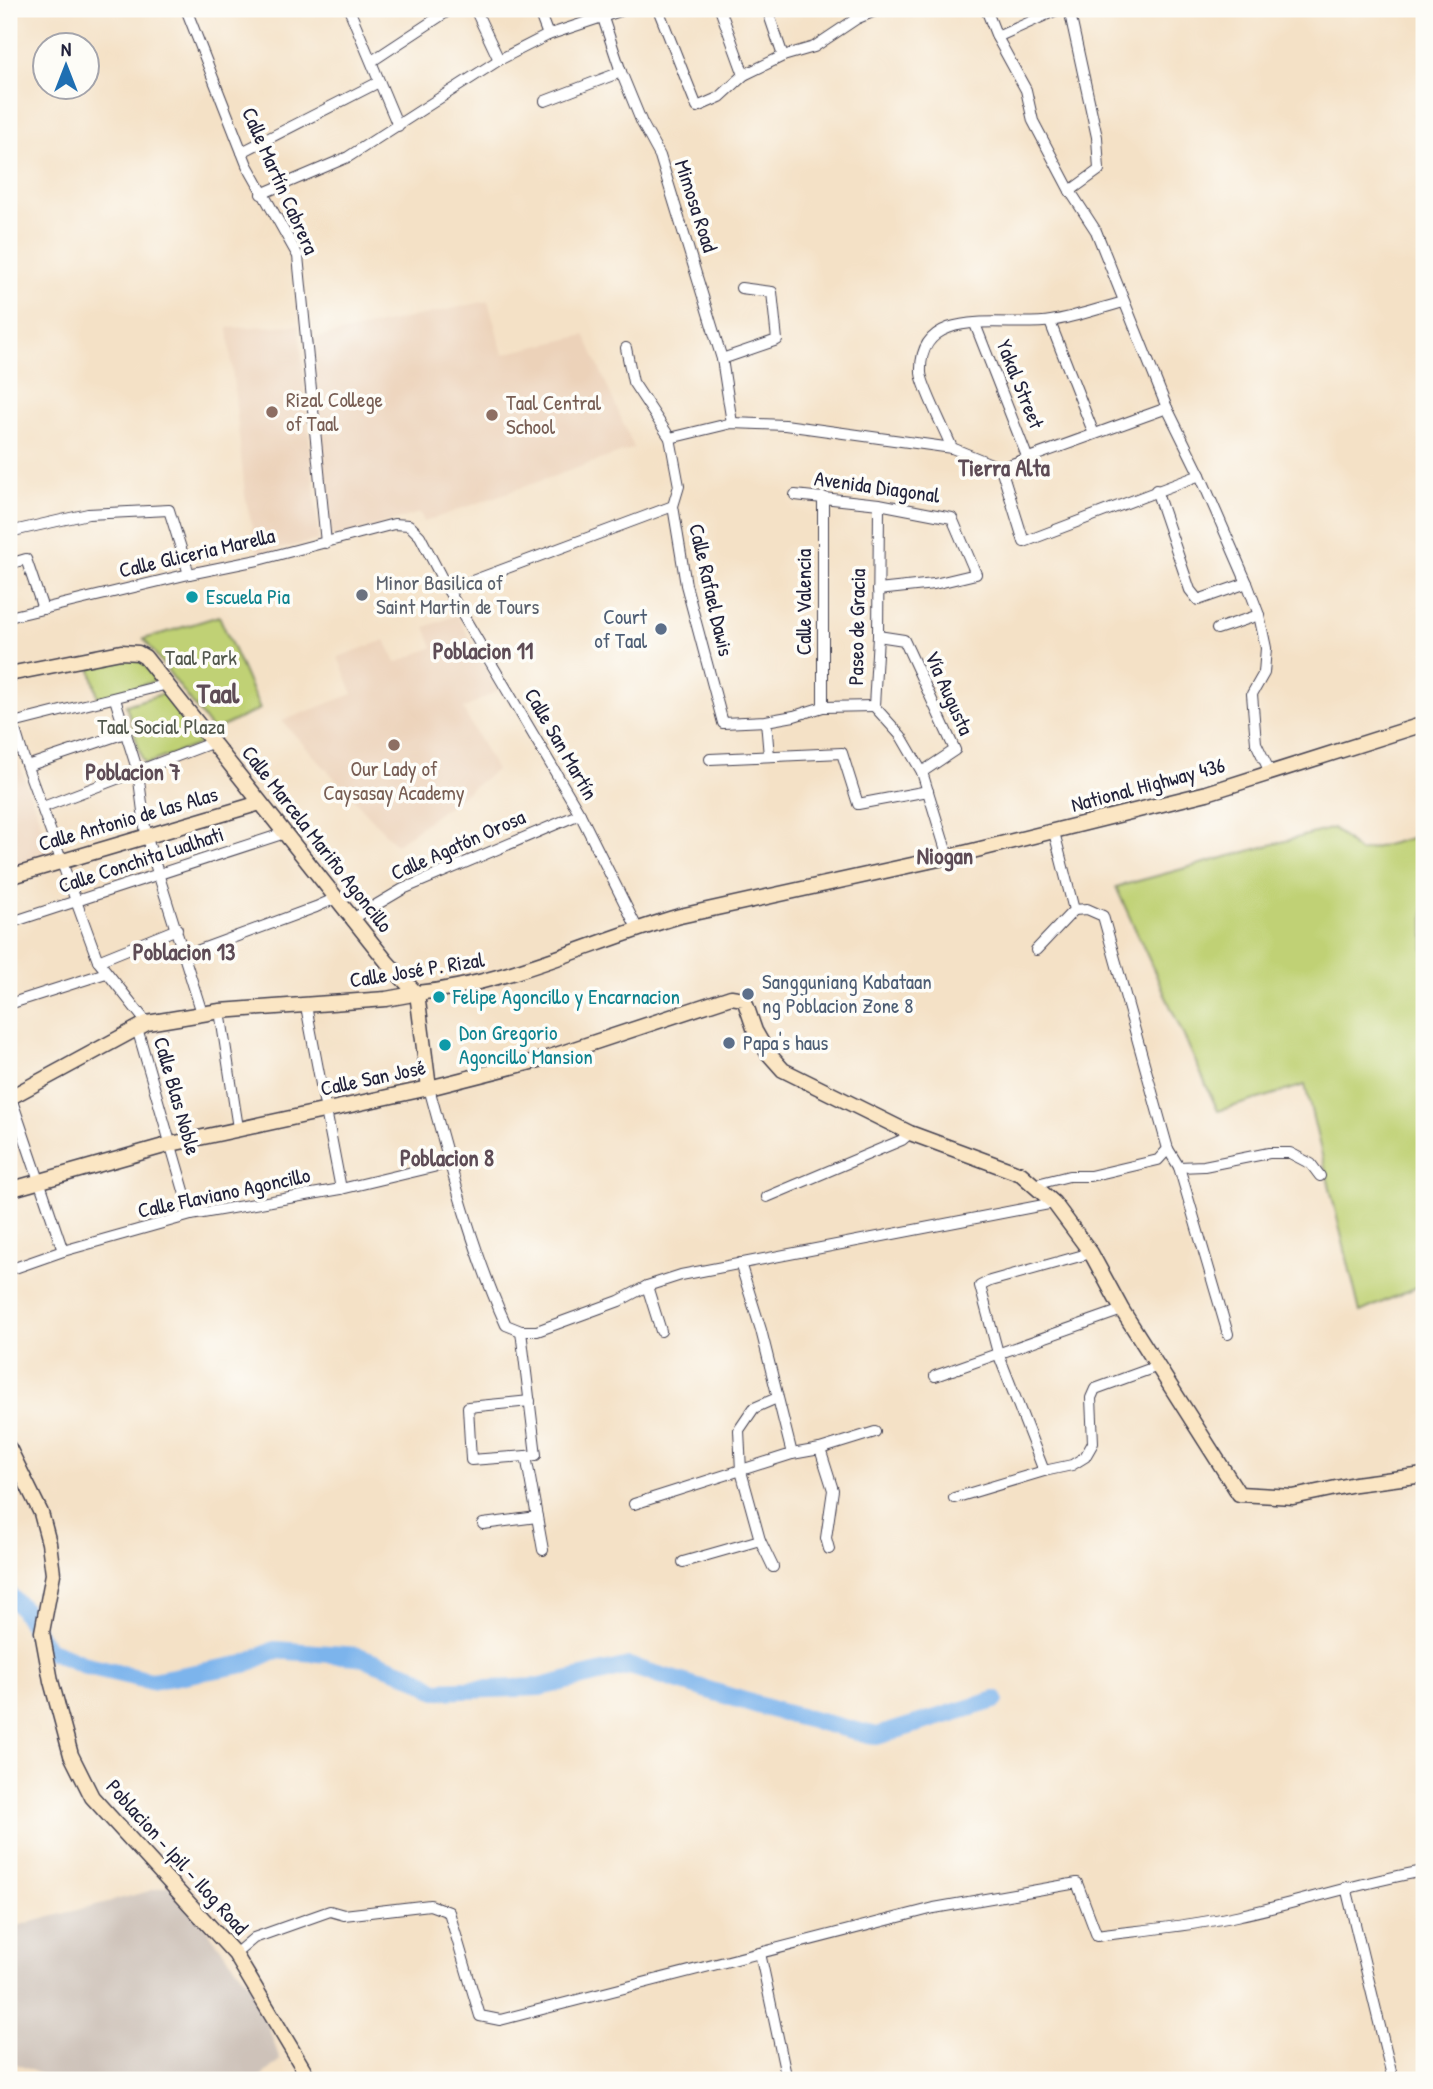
<svg xmlns="http://www.w3.org/2000/svg" width="1433" height="2089" font-family="'Patrick Hand',sans-serif">
  <style>
    .built { fill: #ecd2b9 }
    .industrial { fill: #cec2b9 }
    .green { fill: #c0d174; stroke: #717a58; stroke-width: 2 }
    .lines { fill: none; stroke-linecap: round; stroke-linejoin: round }
    .river { stroke: #7cb4ec; stroke-width: 18 }
    .street-casing { stroke: #423f50; stroke-width: 12 }
    .secondary-casing { stroke: #423f50; stroke-width: 17 }
    .street { stroke: #fff; stroke-width: 10 }
    .secondary { stroke: #fbe6c4; stroke-width: 14 }
    .education-dot { fill: #8d6e63; stroke: #fdfcf7; stroke-width: 2.5 }
    .worship-dot { fill: #6b7280; stroke: #fdfcf7; stroke-width: 2.5 }
    .culture-dot { fill: #0f9aa8; stroke: #fdfcf7; stroke-width: 2.5 }
    .service-dot { fill: #5c6f8a; stroke: #fdfcf7; stroke-width: 2.5 }
    .labels { text-anchor: middle; stroke-width: 7; stroke-linejoin: round; paint-order: stroke }
    .street-label { font-size: 21px; fill: #22223b; stroke: #fdfcf7 }
    .education-label { font-size: 21px; fill: #785e54; stroke: #fdfcf7; text-anchor: start }
    .worship-label { font-size: 21px; fill: #5b616d; stroke: #fdfcf7; text-anchor: start }
    .culture-label { font-size: 21px; fill: #0d838f; stroke: #fdfcf7; text-anchor: start }
    .service-label { font-size: 21px; fill: #4e5e75; stroke: #fdfcf7; text-anchor: start }
    .park-label { font-size: 21px; fill: #51574c; stroke: #fdfcf7 }
    .neighbourhood-label { font-size: 23px; font-weight: bold; fill: #5e4c56; stroke: #fdfcf7 }
    .district-label { font-size: 28px; font-weight: bold; fill: #5e4c56; stroke: #fdfcf7 }
  </style>
  <rect width="100%" height="100%" fill="#fdfcf7"/>
  <filter id="ink" filterUnits="userSpaceOnUse"><feTurbulence type="fractalNoise" baseFrequency=".0143" numOctaves="2"/><feDisplacementMap in="SourceGraphic" scale="14" xChannelSelector="R" yChannelSelector="G"/><feConvolveMatrix kernelMatrix="1 2 1 2 8 2 1 2 1" color-interpolation-filters="sRGB"/></filter>
  <filter id="wash" filterUnits="userSpaceOnUse"><feTurbulence type="fractalNoise" baseFrequency=".00686" numOctaves="4" result="noise"/><feDisplacementMap in="SourceGraphic" scale="28" xChannelSelector="R" yChannelSelector="G"/><feGaussianBlur stdDeviation="1.57" result="paint"/><feColorMatrix in="noise" values="0 0 0 0 0 0 0 0 0 0 0 0 0 0 0 0 0 1.4 0 .05"/><feComposite in="paint" operator="in"/></filter>
  <g filter="url(#wash)">
    <rect width="100%" height="100%" fill="#f4e1c6"/>
    <g class="built">
      <path d="M488,301l15,53 82,-19 49,113 -210,74 -4,-9 -93,27 -8,-73 -4,-129z"/>
      <path d="M299,325l20,215 -61,14 -13,-59 -17,-167z"/>
      <path d="M457,615l42,75 -36,19 33,61 -100,75 -114,-124 71,-27 -15,-37 47,-17 11,23 37,-16 -8,-20z"/>
      <path d="M9,736l44,120 -44,14z"/>
    </g>
    <path class="industrial" d="M172,1885l85,109 23,66 -23,20h-203l-45,-19v-133z"/>
    <g class="green">
      <path d="M219,616l41,93 -47,22 -69,-92z"/>
      <path d="M122,657l19,3 15,21 -58,17 -9,-36z"/>
      <path d="M169,692l39,49 -62,23 -4,-5 -16,-54z"/>
      <path d="M1333,828l26,24 63,-17 2,12v437l-64,28 -55,-227 -87,26 -102,-224z"/>
    </g>
    <g class="lines">
      <path class="river" d="M9,1595l13,13 25,41 40,17 64,15 94,-17 30,-14 83,6 55,20 23,15 104,-4 89,-21 155,47 93,23 118,-36"/>
    </g>
  </g>
  <g filter="url(#ink)">
    <g class="lines">
      <defs>
        <g id="street">
          <path d="M186,9l61,156 51,91 28,287"/>
          <path d="M349,9l49,117"/>
          <path d="M475,9l24,51"/>
          <path d="M538,9l10,26"/>
          <path d="M600,9l21,63 21,51 18,33 62,203 10,64"/>
          <path d="M658,9l39,98 23,-10 24,-22 39,-19 31,-9 42,-28 24,-10"/>
          <path d="M720,9l24,66"/>
          <path d="M767,9l16,47"/>
          <path d="M986,9l11,28 29,53 7,31 37,70 26,40 71,177 33,67 47,108 12,32 7,33 -2,25 -12,21 4,49 14,29"/>
          <path d="M1069,9l28,128 2,33 -29,21"/>
          <path d="M997,37l62,-28"/>
          <path d="M372,61l79,-52"/>
          <path d="M545,101l76,-29"/>
          <path d="M242,152l137,-70"/>
          <path d="M261,194l87,-37 151,-97 49,-25 78,-26"/>
          <path d="M1050,322l44,112"/>
          <path d="M975,324l53,135"/>
          <path d="M626,348l7,34 37,56 9,48 -6,20 13,79 37,138 43,-2 28,-5 29,-9 51,-1"/>
          <path d="M722,359l55,-19 -5,-48 -31,-4"/>
          <path d="M670,438l62,-15 53,2 167,23 49,20 166,-60"/>
          <path d="M952,448c-6,-15 -30,-62 -31,-75 -3,-71 87,-44 130,-52 25,-4 49,-13 73,-19"/>
          <path d="M1001,468l23,74 176,-67"/>
          <path d="M1156,490l34,100 8,10 49,-17"/>
          <path d="M795,495l84,9 73,14 24,56 -42,10 -56,6"/>
          <path d="M879,504l-1,132 -4,70 27,30 21,36 26,85"/>
          <path d="M9,532l79,-18 81,-4 20,64"/>
          <path d="M9,564l17,-5 17,50"/>
          <path d="M448,590l225,-84"/>
          <path d="M9,617l180,-43 69,-14 136,-36 15,1 11,11 28,54 132,224 57,114"/>
          <path d="M1217,629l42,-14"/>
          <path d="M878,636l26,4 51,110 -33,22"/>
          <path d="M115,699l23,73 8,63 56,178"/>
          <path d="M823,707v-210"/>
          <path d="M9,710l14,46 75,205 49,62"/>
          <path d="M766,721l3,35"/>
          <path d="M9,724l159,-40"/>
          <path d="M710,759l132,-6 16,51 70,-13"/>
          <path d="M27,766l98,-33"/>
          <path d="M43,807l171,-65"/>
          <path d="M1074,910l13,-1 16,7 65,233 11,18 49,167"/>
          <path d="M354,918l49,-29 177,-75"/>
          <path d="M9,923l276,-90"/>
          <path d="M1036,950l38,-40 -20,-78"/>
          <path d="M186,955l130,-48 20,-9"/>
          <path d="M98,961l79,-32"/>
          <path d="M9,1004l97,-31"/>
          <path d="M306,1006l35,183"/>
          <path d="M220,1011l18,117"/>
          <path d="M137,1028l54,187"/>
          <path d="M429,1088c22,80 43,162 77,237l15,6h16l82,-30 28,-15 34,-11 373,-72"/>
          <path d="M9,1092l54,159"/>
          <path d="M1179,1167l25,-1 65,-13h21l21,11 9,12"/>
          <path d="M1033,1185l36,-9h21l68,-16 10,-11"/>
          <path d="M767,1197l135,-57 8,-7"/>
          <path d="M740,1263l21,67 31,124"/>
          <path d="M9,1270l54,-19 128,-36 150,-26 109,-26"/>
          <path d="M647,1286l14,45"/>
          <path d="M521,1331l15,124 -10,1 17,94"/>
          <path d="M935,1376l187,-66"/>
          <path d="M820,1449l13,41 -7,48 3,11"/>
          <path d="M526,1456l-55,4 -3,-53 62,-6"/>
          <path d="M1044,1471l-46,-118 -18,-67 10,-5 101,-28"/>
          <path d="M954,1498l90,-27 28,-6 13,-8 8,-14 -2,-45 4,-9 63,-23"/>
          <path d="M634,1504l158,-50 28,-5 55,-17"/>
          <path d="M483,1524l54,-7"/>
          <path d="M683,1562l77,-22"/>
          <path d="M773,1567l-13,-27 -19,-69 -2,-41 15,-22 23,-10"/>
          <path d="M1346,1887l47,193"/>
          <path d="M760,1953l27,127"/>
          <path d="M235,1954l19,-16 76,-27 14,4 86,-10 19,7 31,104 20,4 434,-112 143,-25 20,53c46,-6 94,-10 139,-20 63,-13 124,-34 188,-45"/>
        </g>
        <g id="secondary">
          <path d="M9,674l112,-22 17,1 7,4 242,305 27,29"/>
          <path d="M9,877l251,-74"/>
          <path d="M417,993l12,95"/>
          <path d="M9,1098l138,-75 73,-12 166,-12 22,-4 6,-4 3,2c91,-9 176,-52 263,-77l268,-59 259,-64 217,-69"/>
          <path d="M9,1190l162,-46 258,-56 118,-30 184,-61 13,2 11,32 12,21 16,18 127,63 111,41 33,29 37,50 31,57 117,184 54,3 62,-13 69,-9"/>
          <path d="M9,1448l32,65 8,30 4,31 -11,58 9,49 20,74 21,42 143,157 75,126"/>
        </g>
      </defs>
      <use href="#street" class="street-casing"/>
      <use href="#secondary" class="secondary-casing"/>
      <use href="#street" class="street"/>
      <use href="#secondary" class="secondary"/>
    </g>
  </g>
  <g class="education-dot">
    <circle cx="272" cy="412" r="7"/>
    <circle cx="492" cy="415" r="7"/>
    <circle cx="394" cy="745" r="7"/>
  </g>
  <circle class="worship-dot" cx="362" cy="595" r="7"/>
  <g class="culture-dot">
    <circle cx="192" cy="597" r="7"/>
    <circle cx="439" cy="997" r="7"/>
    <circle cx="445" cy="1045" r="7"/>
  </g>
  <g class="service-dot">
    <circle cx="661" cy="629" r="7"/>
    <circle cx="748" cy="994" r="7"/>
    <circle cx="729" cy="1043" r="7"/>
  </g>
  <g class="labels">
    <g class="street-label">
      <text transform="translate(280 181) rotate(66)" y="7">Calle Martín Cabrera</text>
      <text transform="translate(696 206) rotate(72)" y="7">Mimosa Road</text>
      <text transform="translate(1020 384) rotate(68)" y="7">Yakal Street</text>
      <text transform="translate(877 487) rotate(8)" y="7">Avenida Diagonal</text>
      <text transform="translate(197 553) rotate(-13)" y="7">Calle Gliceria Marella</text>
      <text transform="translate(711 590) rotate(77)" y="7">Calle Rafael Dawis</text>
      <text transform="translate(804 602) rotate(-90)" y="7">Calle Valencia</text>
      <text transform="translate(857 627) rotate(-89)" y="7">Paseo de Gracia</text>
      <text transform="translate(949 693) rotate(66)" y="7">Vía Augusta</text>
      <text transform="translate(561 744) rotate(60)" y="7">Calle San Martín</text>
      <text transform="translate(1148 785) rotate(-15)" y="7">National Highway 436</text>
      <text transform="translate(128 819) rotate(-16)" y="7">Calle Antonio de las Alas</text>
      <text transform="translate(317 839) rotate(52)" y="7">Calle Marcela Mariño Agoncillo</text>
      <text transform="translate(458 845) rotate(-24)" y="7">Calle Agatón Orosa</text>
      <text transform="translate(141 860) rotate(-18)" y="7">Calle Conchita Lualhati</text>
      <text transform="translate(417 970) rotate(-9)" y="7">Calle José P. Rizal</text>
      <text transform="translate(373 1078) rotate(-12)" y="7">Calle San José</text>
      <text transform="translate(177 1096) rotate(74)" y="7">Calle Blas Noble</text>
      <text transform="translate(224 1193) rotate(-12)" y="7">Calle Flaviano Agoncillo</text>
      <text transform="translate(177 1857) rotate(48)" y="7">Poblacion - Ipil - Ilog Road</text>
    </g>
    <g class="education-label">
      <text x="286" y="407">Rizal College<tspan x="286" dy="24">of Taal</tspan></text>
      <text x="506" y="410">Taal Central<tspan x="506" dy="24">School</tspan></text>
      <text x="394" y="776" text-anchor="middle">Our Lady of<tspan x="394" dy="24">Caysasay Academy</tspan></text>
    </g>
    <g class="worship-label">
      <text x="376" y="590">Minor Basilica of<tspan x="376" dy="24">Saint Martin de Tours</tspan></text>
    </g>
    <g class="culture-label">
      <text x="206" y="604">Escuela Pia</text>
      <text x="453" y="1004">Felipe Agoncillo y Encarnacion</text>
      <text x="459" y="1040">Don Gregorio<tspan x="459" dy="24">Agoncillo Mansion</tspan></text>
    </g>
    <g class="service-label">
      <text x="647" y="624" text-anchor="end">Court<tspan x="647" dy="24">of Taal</tspan></text>
      <text x="762" y="989">Sangguniang Kabataan<tspan x="762" dy="24">ng Poblacion Zone 8</tspan></text>
      <text x="743" y="1050">Papa's haus</text>
    </g>
    <g class="park-label">
      <text x="201" y="665">Taal Park</text>
      <text x="161" y="734">Taal Social Plaza</text>
    </g>
    <g class="neighbourhood-label">
      <text x="1004" y="476">Tierra Alta</text>
      <text x="483" y="659">Poblacion 11</text>
      <text x="133" y="780">Poblacion 7</text>
      <text x="945" y="864">Niogan</text>
      <text x="184" y="960">Poblacion 13</text>
      <text x="447" y="1166">Poblacion 8</text>
    </g>
    <g class="district-label">
      <text x="218" y="703">Taal</text>
    </g>
  </g>
  <rect width="1433" height="2089" fill="none" stroke="#fdfcf7" stroke-width="35"/>
  <g transform="translate(66 66)"><circle r="33" fill="#fdfcf7" stroke="#a5a5ac" stroke-width="2"/>
  <path d="M0-5L12 26L0 18L-12 26Z" fill="#1f6fb2"/>
  <text y="-10" font-size="19" font-weight="bold" text-anchor="middle" fill="#22223b">N</text>
  </g>
</svg>
